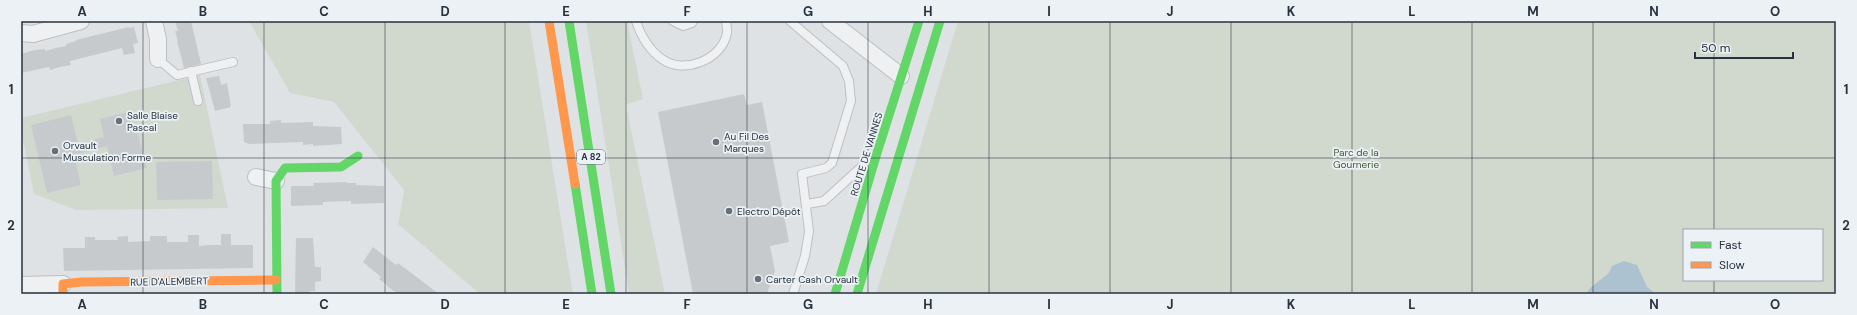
<svg xmlns="http://www.w3.org/2000/svg" width="1857" height="315" font-family="'DM Sans',sans-serif">
  <style>
    .green { fill: #d1d9cf; fill-rule: evenodd }
    .water { fill: #acc2d1 }
    .building { fill: #c7cacd }
    .lines { fill: none; stroke-linecap: round; stroke-linejoin: round }
    .lane-casing { stroke: #bdc0c3; stroke-width: 10 }
    .street-casing { stroke: #bdc0c3; stroke-width: 18 }
    .lane { stroke: #eef0f1; stroke-width: 8 }
    .street { stroke: #eef0f1; stroke-width: 16 }
    .fast { stroke: #63d668; stroke-width: 9 }
    .slow { stroke: #ff974d; stroke-width: 9 }
    .grid { fill: none; stroke: #26323e; stroke-width: 1; stroke-opacity: 0.55 }
    .poi-dot { fill: #677078; stroke: #ecf1f5; stroke-width: 1.5 }
    .labels { text-anchor: middle; stroke-width: 3.5; stroke-linejoin: round; paint-order: stroke }
    .shield { fill: #ecf1f5; stroke: #616b75; stroke-width: 1 }
    .shield-label { font-size: 9px; font-weight: bold; fill: #26323e }
    .poi-label { font-size: 10px; fill: #26323e; stroke: #ecf1f5; text-anchor: start }
    .park-label { font-size: 10px; fill: #3f5a33; stroke: #ecf1f5 }
    .street-label { font-size: 10px; fill: #26323e; stroke: #ecf1f5 }
    .neatline { fill: none; stroke: #26323e; stroke-width: 1.5 }
    .grid-label { font-size: 13px; text-anchor: middle; font-weight: bold; fill: #26323e }
  </style>
  <rect width="100%" height="100%" fill="#dfe2e5"/>
  <g class="green">
    <path d="M249,21h280l44,273h-93l-82,-70 6,-34 -70,-88 -44,-9z"/>
    <path d="M586,21h41l16,78 -17,6 39,189h-36z"/>
    <path d="M958,21h878v273h-960zM1684,230h138v50h-138z"/>
    <path d="M200,75l28,133 -152,2 -42,-16 -13,-63v-13z"/>
  </g>
  <path class="water" d="M1624,261l13,4 10,22 9,7h-70l4,-6 19,-15 3,-7z"/>
  <g class="building">
    <path d="M175,21h16l10,43 -17,4 -7,-27h1l-3,-10h3z"/>
    <path d="M129,27v1l5,-1 4,16 -5,1 2,9 -11,2 -2,-7 -52,13 1,4 -11,2 -10,3 -1,-3 -28,6v-19l13,-4 11,-1v2l11,-3 10,-2v-2l10,-3v-1z"/>
    <path d="M219,76l2,9 6,-2 4,24 -16,4 -9,-33z"/>
    <path d="M744,94l3,11 15,-3 27,140 -19,4 5,25 -8,23h-74l-35,-182z"/>
    <path d="M128,112l4,17 4,-1 11,40 -33,8 -7,-30 -33,9 7,30 -34,8 -16,-68 40,-10 7,29 26,-7 -4,-18z"/>
    <path d="M281,120v3l32,-1v4l28,1 1,17 -29,2v-2l-10,1v-3l-54,2 -5,-2 -1,-18h27v-3z"/>
    <path d="M212,161l1,38 -56,1 -1,-38z"/>
    <path d="M346,182v1h10v2l28,1v17l-33,1v-3l-28,1v3l-32,1v-20h23l-1,-3z"/>
    <path d="M221,234h10v11h22v23l-189,3 -1,-23h22v-11h10v3h23l-1,-3 11,-1v6l22,-1v-5h17v6h21v-7h11v11l11,-1h11z"/>
    <path d="M296,238h17l2,29h6v14l-6,1v9h-5v3h-15z"/>
    <path d="M373,247l23,18 2,-2 41,31h-41l-11,-8v-1l-8,-6 2,-2 -18,-15z"/>
  </g>
  <g class="lines">
    <defs>
      <g id="lane">
        <path d="M636,21c5,15 13,29 26,38 21,16 60,1 65,-26 1,-3 -1,-8 -1,-12"/>
        <path d="M673,21l10,5 9,-3 1,-2"/>
        <path d="M790,21l53,45 6,15 2,20 -19,62 -6,5 -24,6 7,57 -4,25 -12,38"/>
        <path d="M158,59l19,16 56,-13"/>
        <path d="M191,71l7,30"/>
        <path d="M807,204l17,-3 46,-42"/>
      </g>
      <g id="street">
        <path d="M154,21l4,18v20"/>
        <path d="M830,21l71,55"/>
        <path d="M21,33l12,1 48,-13"/>
        <path d="M256,177l20,4"/>
        <path d="M21,285l42,-1"/>
      </g>
    </defs>
    <use href="#lane" class="lane-casing"/>
    <use href="#street" class="street-casing"/>
    <use href="#lane" class="lane"/>
    <use href="#street" class="street"/>
    <g class="fast">
      <path d="M569,21l42,273"/>
      <path d="M575,184l17,110"/>
      <path d="M277,294l-1,-113 9,-13 56,-1 17,-11"/>
      <path d="M835,294l42,-141 42,-132"/>
      <path d="M857,294l83,-273"/>
    </g>
    <g class="slow">
      <path d="M549,21l26,163"/>
      <path d="M63,294v-10l18,-2 195,-2"/>
    </g>
  </g>
  <path class="grid" d="M143,21v273M264,21v273M385,21v273M505,21v273M626,21v273M747,21v273M868,21v273M989,21v273M1110,21v273M1231,21v273M1352,21v273M1472,21v273M1593,21v273M1714,21v209M21,158h1815M1714,280v14"/>
  <g class="poi-dot">
    <circle cx="119" cy="121" r="4"/>
    <circle cx="716" cy="142" r="4"/>
    <circle cx="55" cy="151" r="4"/>
    <circle cx="729" cy="211" r="4"/>
    <circle cx="758" cy="279" r="4"/>
  </g>
  <g class="labels">
    <rect class="shield" x="577" y="150" width="28" height="14" rx="3"/>
    <g class="shield-label">
      <text x="591" y="160">A 82</text>
    </g>
    <g class="poi-label">
      <text x="127" y="119">Salle Blaise<tspan x="127" dy="12">Pascal</tspan></text>
      <text x="724" y="140">Au Fil Des<tspan x="724" dy="12">Marques</tspan></text>
      <text x="63" y="149">Orvault<tspan x="63" dy="12">Musculation Forme</tspan></text>
      <text x="737" y="215">Electro Dépôt</text>
      <text x="766" y="283">Carter Cash Orvault</text>
    </g>
    <g class="park-label">
      <text x="1356" y="156">Parc de la<tspan x="1356" dy="12">Gournerie</tspan></text>
    </g>
    <g class="street-label">
      <text transform="translate(866 154) rotate(-73)" y="4">ROUTE DE VANNES</text>
      <text transform="translate(169 281) rotate(-1)" y="4">RUE D'ALEMBERT</text>
    </g>
  </g>
  <rect width="1857" height="315" fill="none" stroke="#ecf1f5" stroke-width="44"/>
  <rect x="1683" y="229" width="140" height="52" fill="#ecf1f5" stroke="#9da5ac"/>
  <rect x="1691" y="242" width="20" height="6" fill="#63d668" stroke="#9da5ac"/>
  <text x="1719" y="249" font-size="12" fill="#26323e">Fast</text>
  <rect x="1691" y="262" width="20" height="6" fill="#ff974d" stroke="#9da5ac"/>
  <text x="1719" y="269" font-size="12" fill="#26323e">Slow</text>
  <path d="M1695 52v6h98v-6" fill="none" stroke="#26323e" stroke-width="2"/>
  <text x="1701" y="52" font-size="12" fill="#26323e" stroke="#ecf1f5" stroke-width="3" paint-order="stroke">50 m</text>
  <rect x="22" y="22" width="1813" height="271" class="neatline"/>
  <g class="grid-label">
    <text x="82" y="16">A</text>
    <text x="203" y="16">B</text>
    <text x="324" y="16">C</text>
    <text x="445" y="16">D</text>
    <text x="566" y="16">E</text>
    <text x="687" y="16">F</text>
    <text x="808" y="16">G</text>
    <text x="928" y="16">H</text>
    <text x="1049" y="16">I</text>
    <text x="1170" y="16">J</text>
    <text x="1291" y="16">K</text>
    <text x="1412" y="16">L</text>
    <text x="1533" y="16">M</text>
    <text x="1654" y="16">N</text>
    <text x="1775" y="16">O</text>
    <text x="11" y="94">1</text>
    <text x="1846" y="94">1</text>
    <text x="11" y="230">2</text>
    <text x="1846" y="230">2</text>
    <text x="82" y="309">A</text>
    <text x="203" y="309">B</text>
    <text x="324" y="309">C</text>
    <text x="445" y="309">D</text>
    <text x="566" y="309">E</text>
    <text x="687" y="309">F</text>
    <text x="808" y="309">G</text>
    <text x="928" y="309">H</text>
    <text x="1049" y="309">I</text>
    <text x="1170" y="309">J</text>
    <text x="1291" y="309">K</text>
    <text x="1412" y="309">L</text>
    <text x="1533" y="309">M</text>
    <text x="1654" y="309">N</text>
    <text x="1775" y="309">O</text>
  </g>
</svg>
